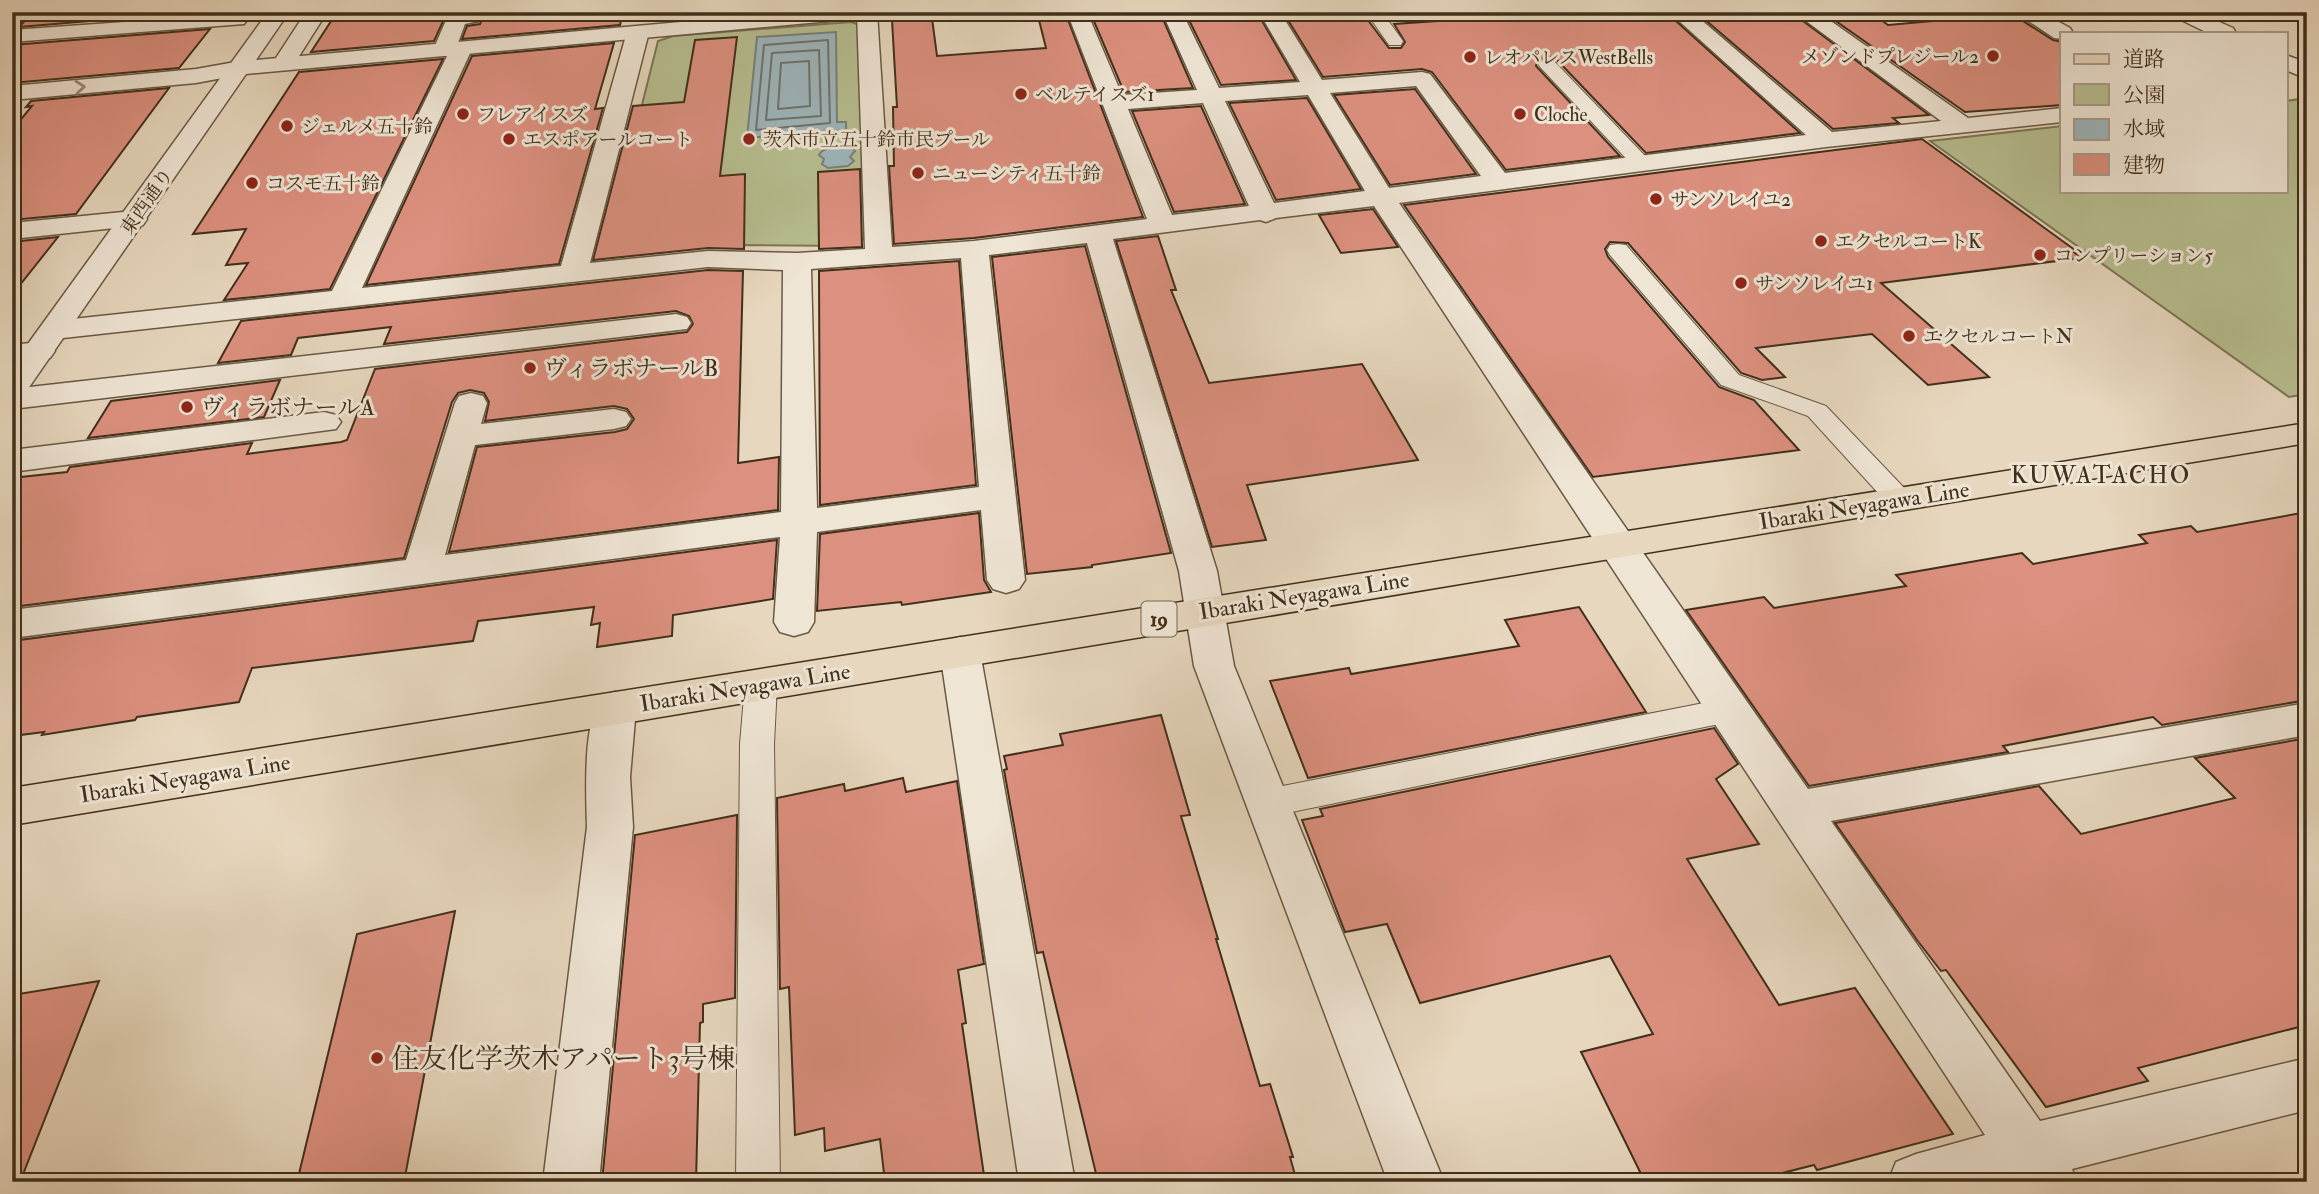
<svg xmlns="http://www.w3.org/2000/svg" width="2319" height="1194" font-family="'IM FELL Double Pica','Noto Serif JP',serif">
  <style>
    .green { fill: #b7be90; stroke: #7c7655; stroke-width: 2 }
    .water { fill: #9db6bd; stroke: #78807c; stroke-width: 2 }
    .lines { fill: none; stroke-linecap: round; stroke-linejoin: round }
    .shore { stroke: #6e726c; stroke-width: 2 }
    .building { fill: #dc907f; stroke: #402f1a; stroke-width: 2 }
    .service-casing { stroke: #6a5943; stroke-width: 2 }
    .minor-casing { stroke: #6a5943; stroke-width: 3 }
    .tertiary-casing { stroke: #6a5943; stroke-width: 3 }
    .primary-casing { stroke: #402f1a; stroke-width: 3 }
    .service { fill: #efe5d5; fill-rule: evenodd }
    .minor { fill: #efe5d5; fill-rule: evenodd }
    .tertiary { fill: #efe5d5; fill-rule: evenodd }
    .primary { fill: #e7d7be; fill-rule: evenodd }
    .oneway { stroke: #988a78 }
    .poi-dot { fill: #8f2418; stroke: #efe5d5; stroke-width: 2.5 }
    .labels { text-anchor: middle; stroke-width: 6; stroke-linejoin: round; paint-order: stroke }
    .far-poi-label { font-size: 19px; fill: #402f1a; stroke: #efe5d5; text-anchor: start }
    .far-street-label { font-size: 19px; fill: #402f1a; stroke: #efe5d5 }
    .shield { fill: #efe5d5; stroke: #746652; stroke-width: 2 }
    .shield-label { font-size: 21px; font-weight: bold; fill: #402f1a }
    .poi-label { font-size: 23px; fill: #402f1a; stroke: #efe5d5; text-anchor: start }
    .street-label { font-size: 23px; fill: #402f1a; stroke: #efe5d5 }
    .neighbourhood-label { font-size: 24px; letter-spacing: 2px; fill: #402f1a; stroke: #efe5d5 }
    .near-poi-label { font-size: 28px; fill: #402f1a; stroke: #efe5d5; text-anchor: start }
  </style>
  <rect width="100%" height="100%" fill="#e7d7be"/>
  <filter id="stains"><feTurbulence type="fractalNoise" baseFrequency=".00286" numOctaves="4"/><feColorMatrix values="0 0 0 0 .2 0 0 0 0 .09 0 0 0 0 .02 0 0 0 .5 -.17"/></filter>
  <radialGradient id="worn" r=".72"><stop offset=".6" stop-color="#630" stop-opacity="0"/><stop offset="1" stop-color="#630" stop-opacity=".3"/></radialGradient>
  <g class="green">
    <path d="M851,22l9,3 9,211 -17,10 -117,-1 -131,11 54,-215 15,-5z"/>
    <path d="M2307,98v296l-18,3 -359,-256 132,-15v65h224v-90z"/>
  </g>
  <g class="water">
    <path d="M836,32l1,90h9v8l-99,8 10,-101z"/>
    <path d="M838,144l13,2 4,5 -5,6 4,4 -6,5 -20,2 -6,-4 2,-5 -5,-4 3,-4z"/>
  </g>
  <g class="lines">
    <g class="shore">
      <path d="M828,40l2,83 -74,7 8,-85z"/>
      <path d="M819,50l2,66 -55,4 6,-67z"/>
      <path d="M809,61l1,45 -32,3 3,-46z"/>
    </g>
  </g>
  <g class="building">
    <path d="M33,12h163l-177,15z"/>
    <path d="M337,12h113l-5,5 -11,24 -123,11z"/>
    <path d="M486,12h137l-3,13 -158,14 5,-13 13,-2z"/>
    <path d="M1037,12h28l78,205 -169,21 -80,6 -5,-78h5l-1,-59h4l-5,-87 40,-2 5,38 109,-8z"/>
    <path d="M1090,12h70l33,76 -69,4z"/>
    <path d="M1185,12h72l39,68 -75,5z"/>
    <path d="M1283,12h69l2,3h10l25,33h12l4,-6 -11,-18 89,-6 8,-2 -3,-4h178l134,121 -154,20 -91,-95 -8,-2 -10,6 -1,4 84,90 -114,14 -74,-98 -10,-3 -99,8z"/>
    <path d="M1696,12h95l138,103 -36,3 6,5 -66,6z"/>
    <path d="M1823,12h48l17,13 124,-11 41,26 9,2v63l-97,7z"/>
    <path d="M210,29l-31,39 -167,15v-38z"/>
    <path d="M737,37l-17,139 25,-2 -1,75 -36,-1 -115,12 40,-154 51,-4 11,-62z"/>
    <path d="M614,43l-19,66 8,-1 -44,156 -193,21 106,-229z"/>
    <path d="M443,59l-113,230 -106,11 24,-37 -22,2 20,-36 -53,5 106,-162z"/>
    <path d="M169,88l-93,126 -64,6v-90l20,-24 -6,1 5,-6z"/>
    <path d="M1415,89l61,85 -86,11 -56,-90z"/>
    <path d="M1307,98l54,91 -85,11 -47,-97z"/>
    <path d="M1201,106l44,98 -71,8 -42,-101z"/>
    <path d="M1922,139l157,114h-4l6,5 -200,25 108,94 -61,8 -56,-51 -116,14 29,29 -23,3 -21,-7 -113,-130 -18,-1 -5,7 3,8 111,130 35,13 45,50 -206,27 -189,-272z"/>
    <path d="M860,169l2,78 -43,2 -1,-77z"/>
    <path d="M1373,209l25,38 -57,6 -22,-38z"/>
    <path d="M1158,236l18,54h-5l38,93 153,-19 56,96 -171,25 19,55 -54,7 -96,-306z"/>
    <path d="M58,237l-46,58v-53z"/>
    <path d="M1085,246l86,307 -79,12v2l-65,7 -35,-317z"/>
    <path d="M959,261l17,224 -156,20 -1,-234z"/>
    <path d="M708,270l35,1 -5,192 41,-6 -1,53 -329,42 28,-105 138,-15 12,-3 7,-10 -7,-10 -13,-3 -129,15 4,-19 -5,-9 -14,-3 -12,3 -6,9 -48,156 -392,49v-129l55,-6 3,-5 182,-24 -5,11 94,-12 6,-2 28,-71 312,-37 6,-8 -4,-8 -13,-5 -292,33 7,-17 -93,11 -7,17 -73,8 23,-42z"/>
    <path d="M280,380l-16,37 -176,21 23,-37z"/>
    <path d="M2307,512v188l-145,25 -9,-8 -150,29 5,6 -199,34 -123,-176 78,-13 10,11 132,-22 -10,-11 126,-22 11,11 114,-21 -8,-8 52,-9 6,6z"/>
    <path d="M979,513l5,67 7,12 -89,13 -1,-3 -84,9 3,-77z"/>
    <path d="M777,540l-4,59 -100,16 -1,21 -75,11 3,-24 -9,2 3,-18 -116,14 -5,20 -221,27 -13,34 -102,15 -2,3 -93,15 2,-3 -32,4v-95z"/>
    <path d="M1579,607l67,105 -338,66 -38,-97 79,-13 2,6 168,-28 -14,-26z"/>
    <path d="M1161,715l29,100 -9,1 37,123h-2l44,147 10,-2 23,73h-3l7,25h-199l-55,-230 -6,1 -33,-183 3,-1 -3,-13 59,-11 -3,-11z"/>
    <path d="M1714,728l24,36 -22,15 43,65 -72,15 92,146 76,-17 98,146 -136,36 -3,-5 -67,17h-102l-64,-130 72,-18 -43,-78 -190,47 -33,-79 -42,8 -43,-112 21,-4 -3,-7z"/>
    <path d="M2307,738v287l-169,43 10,13 -102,26 -100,-137 -5,1 -24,-31 -82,-117 204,-37 42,48 154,-36 -40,-40z"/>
    <path d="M903,778l3,14 51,-11 27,183 -26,6 8,53 -4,1 23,158h-100l-5,-43 -55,12 -1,-23 -29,7 -6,-148 -9,2 -3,-191 67,-14 1,7z"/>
    <path d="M737,815l-2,183 -32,6v18l-3,1 -4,159h-94l33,-347z"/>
    <path d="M455,911l-51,271h-107l60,-248z"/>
    <path d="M99,981l-79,201h-8v-187z"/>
  </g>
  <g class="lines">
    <defs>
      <g id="service">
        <path d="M1366,12h16l21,29 -2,4h-12z"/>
        <path d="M1547,59l6,1 95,99 3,4 -3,4h-14l-93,-99 -3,-4z"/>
        <path d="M1618,244l8,1 113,130 87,31 83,87 4,6 -4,6 -10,3 -10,-3 -81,-89 -87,-31 -111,-130 -3,-5 3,-5z"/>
        <path d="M761,672l11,4 5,8 -3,60 6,438h-44l4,-438 5,-60 5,-8z"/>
        <path d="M1729,698l11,3 5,9 -5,9 -11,3 -462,95 -12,-4 -5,-10 5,-10 12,-4z"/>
      </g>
      <g id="minor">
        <path d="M306,12h21l-36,57h-16l-3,-5z"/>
        <path d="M455,12h29l-5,9 -14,3 -7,19 11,1 3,5 -110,239 199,-22 66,-234 3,-5h16l3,5 -59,231 118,-12 89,2 68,-4 -8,-237h20l15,235 82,-6 173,-22 -80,-207h20l35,83 75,-5 -35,-78h20l37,76 81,-6 -41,-70h21l42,68 100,-8 8,2 75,99 301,-38 -137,-123h23l140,120 109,-11 -147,-109h24l150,106 94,-10v14l-236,25 -427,56 409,586 499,-86v32l-476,86 209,300 267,-63v52l-235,59 5,13h-189l8,-20 20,-8 69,-19 -611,-929 -98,12 -10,4 -6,-2 -147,19 104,332 17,95 210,516h-56l-194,-516 -15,-95 -92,-328 -98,12 36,325 -6,9 -13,4 -13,-4 -6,-9 -6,-70 -164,22 -3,90 -6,10 -14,4 -14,-4 -6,-10 6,-85 -768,101v-28l394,-50 49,-157 4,-7 12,-3 12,3 4,7 -6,21 133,-15 12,3 5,7 -5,7 -12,3 -139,16 -30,110 336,-43 2,-242 -75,-3 -654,72 -11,-3 -4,-6 4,-6 11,-3 278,-30 115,-235 -11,-1 -3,-5 14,-32zM1416,86l65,90 -92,12 -59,-95zM1308,95l57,96 -91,12 -49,-102zM1203,103l46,103 -77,9 -44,-106zM961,258l18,229 -162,21 -6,-239z"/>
        <path d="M701,12h20l-4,17h-14l-4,-4z"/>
        <path d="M2015,12h26l29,16 3,5h-11v6l-8,-1z"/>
        <path d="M2170,12h27l36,16 3,5h-28l-35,-17z"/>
        <path d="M237,14l7,2 3,4 -3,4 -232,18v-12z"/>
        <path d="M2286,55l21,8v16l-21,-9z"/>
        <path d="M241,61l8,2 3,5 -3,5 -53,10 -184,17v-14l184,-17z"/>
        <path d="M133,211l10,2 4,6 -4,6 -131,14v-16z"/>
        <path d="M676,314l11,3 4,6 -4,6 -675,80v-20z"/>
        <path d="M39,342l11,2 5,7 -5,7 -38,5v-18z"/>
        <path d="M324,412l12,3 5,7 -5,7 -324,43v-22z"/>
        <path d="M960,637l14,5 6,10 95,530h-56l-79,-530 6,-10z"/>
        <path d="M615,692l15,5 6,11 -6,69 3,50 -34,355h-56l44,-355c-1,-36 -4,-99 13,-130z"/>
      </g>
      <path id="tertiary" d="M268,12h21l-33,48 535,-48h83l-3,4 -7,2 -618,56 -223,322 -11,3v-33z"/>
      <path id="primary" d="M2307,423v20l-2295,382v-37z"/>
    </defs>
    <use href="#service" class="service-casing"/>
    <use href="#minor" class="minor-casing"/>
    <use href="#tertiary" class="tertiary-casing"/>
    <use href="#primary" class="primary-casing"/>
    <use href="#service" class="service"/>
    <use href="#minor" class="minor"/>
    <use href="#tertiary" class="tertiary"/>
    <use href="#primary" class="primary"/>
  </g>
  <defs><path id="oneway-chevron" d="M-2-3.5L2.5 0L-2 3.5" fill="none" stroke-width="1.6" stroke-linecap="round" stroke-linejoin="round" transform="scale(1.75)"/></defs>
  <use class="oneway" href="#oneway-chevron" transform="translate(80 87) rotate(-5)"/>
  <g class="poi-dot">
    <circle cx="1993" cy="56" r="7"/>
    <circle cx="1470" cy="57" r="7"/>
    <circle cx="1021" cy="94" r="7"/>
    <circle cx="463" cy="114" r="7"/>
    <circle cx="1520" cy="114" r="7"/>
    <circle cx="287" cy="126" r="7"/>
    <circle cx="509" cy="139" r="7"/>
    <circle cx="749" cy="139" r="7"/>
    <circle cx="918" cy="173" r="7"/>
    <circle cx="252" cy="183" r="7"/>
    <circle cx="1656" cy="199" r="7"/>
    <circle cx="1821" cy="241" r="7"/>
    <circle cx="2040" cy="255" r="7"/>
    <circle cx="1741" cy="283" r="7"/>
    <circle cx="1909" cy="336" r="7"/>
    <circle cx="530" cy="368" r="7"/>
    <circle cx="187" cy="407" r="7"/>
    <circle cx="377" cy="1058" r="7"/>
  </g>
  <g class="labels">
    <g class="far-poi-label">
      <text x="1979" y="63" text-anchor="end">メゾンドプレジール2</text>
      <text x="1484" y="64">レオパレスWestBells</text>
      <text x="1035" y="101">ベルテイスズ1</text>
      <text x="477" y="121">フレアイスズ</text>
      <text x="1534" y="121">Cloche</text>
      <text x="301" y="133">ジェルメ五十鈴</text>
      <text x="523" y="146">エスポアールコート</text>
      <text x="763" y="146">茨木市立五十鈴市民プール</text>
      <text x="932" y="180">ニューシティ五十鈴</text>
      <text x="266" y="190">コスモ五十鈴</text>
      <text x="1670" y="206">サンソレイユ2</text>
      <text x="1835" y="248">エクセルコートK</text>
      <text x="2054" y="262">コンプリーション5</text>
      <text x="1755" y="290">サンソレイユ1</text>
      <text x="1923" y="343">エクセルコートN</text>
    </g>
    <g class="far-street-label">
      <text transform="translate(146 201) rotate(-55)" y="7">東西通り</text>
    </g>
    <rect class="shield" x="1141.5" y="601.5" width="35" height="35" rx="5"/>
    <g class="shield-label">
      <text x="1159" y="626">19</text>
    </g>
    <g class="poi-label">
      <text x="544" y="376">ヴィラボナールB</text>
      <text x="201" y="415">ヴィラボナールA</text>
    </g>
    <g class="street-label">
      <text transform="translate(1864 505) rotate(-9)" y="8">Ibaraki Neyagawa Line</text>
      <text transform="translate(1304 595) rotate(-9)" y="8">Ibaraki Neyagawa Line</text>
      <text transform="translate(745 687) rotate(-9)" y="8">Ibaraki Neyagawa Line</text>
      <text transform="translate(185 778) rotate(-9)" y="8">Ibaraki Neyagawa Line</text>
    </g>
    <g class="neighbourhood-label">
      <text x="2101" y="483">KUWATACHO</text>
    </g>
    <g class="near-poi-label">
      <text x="391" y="1068">住友化学茨木アパート3号棟</text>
    </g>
  </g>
  <rect width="2319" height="1194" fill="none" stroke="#e7d7be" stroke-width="42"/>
  <rect x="14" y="14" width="2291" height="1166" fill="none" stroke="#402f1a" stroke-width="3.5"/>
  <rect x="21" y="21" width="2277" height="1152" fill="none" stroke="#402f1a" stroke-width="2"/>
  <rect x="2060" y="32" width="228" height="161" fill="#efe5d5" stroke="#a99c8a" stroke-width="2"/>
  <rect x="2074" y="54" width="35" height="10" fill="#e7d7be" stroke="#a99c8a" stroke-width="2"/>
  <text x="2123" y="66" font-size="21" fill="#402f1a">道路</text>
  <rect x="2074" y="84" width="35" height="21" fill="#b7be90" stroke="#a99c8a" stroke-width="2"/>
  <text x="2123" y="102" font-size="21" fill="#402f1a">公園</text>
  <rect x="2074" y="119" width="35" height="21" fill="#9db6bd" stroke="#a99c8a" stroke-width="2"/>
  <text x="2123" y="136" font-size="21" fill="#402f1a">水域</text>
  <rect x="2074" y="154" width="35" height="21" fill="#dc907f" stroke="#a99c8a" stroke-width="2"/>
  <text x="2123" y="172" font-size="21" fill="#402f1a">建物</text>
  <rect width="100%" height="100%" filter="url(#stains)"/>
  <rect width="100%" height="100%" fill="url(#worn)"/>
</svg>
